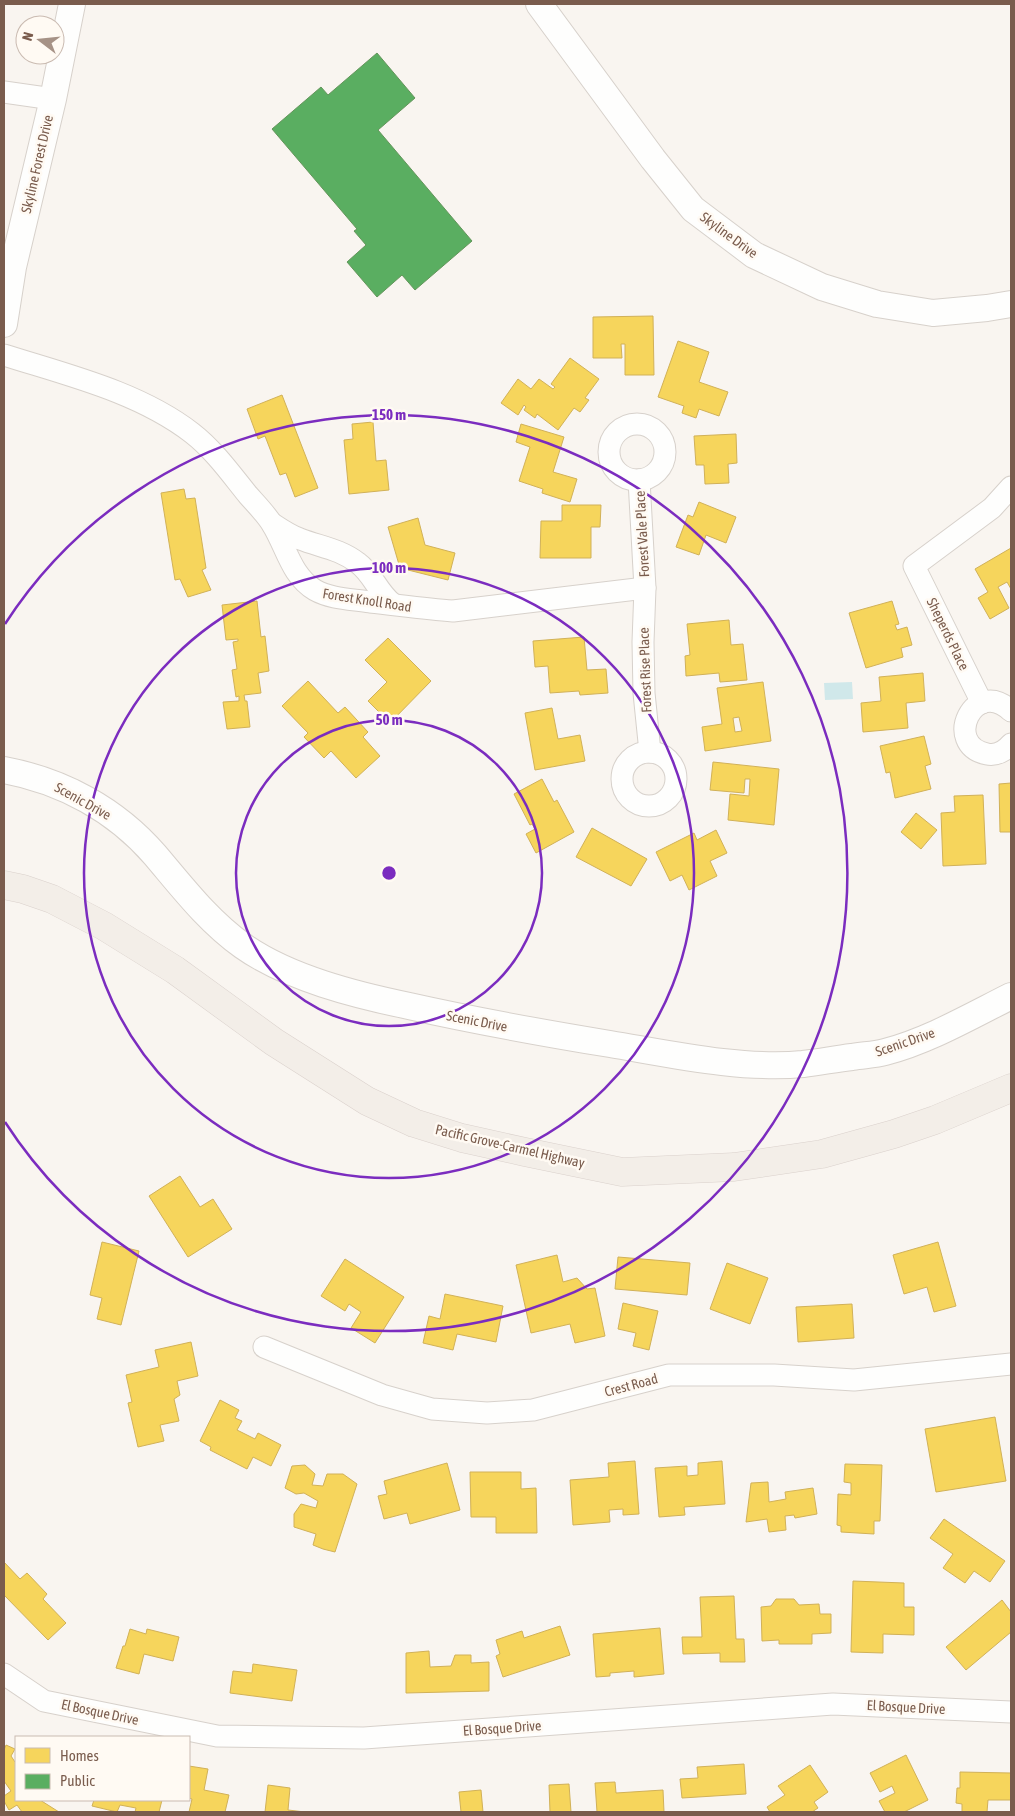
<svg xmlns="http://www.w3.org/2000/svg" width="1015" height="1816" font-family="'Asap Condensed',sans-serif">
  <style>
    .water { fill: #d0e8ea }
    .homes { fill: #f6d55c; stroke: #d1b158; fill-rule: evenodd }
    .public { fill: #5aae61; stroke: #64955b }
    .lines { fill: none; stroke-linecap: round; stroke-linejoin: round }
    .minor-casing { stroke: #d7d1cb; stroke-width: 23 }
    .tertiary-casing { stroke: #d7d1cb; stroke-width: 28 }
    .primary-casing { stroke: #dad1cc; stroke-width: 29 }
    .minor { stroke: #fefefd; stroke-width: 21 }
    .tertiary { stroke: #fefefd; stroke-width: 26 }
    .primary { stroke: #f3eee8; stroke-width: 28 }
    .ring { fill: none; stroke: #7b2cbf; stroke-width: 2.5 }
    .labels { text-anchor: middle; stroke-width: 5; stroke-linejoin: round; paint-order: stroke }
    .street-label { font-size: 14px; fill: #7a5c4d; stroke: #fffaf3 }
    .centre { fill: #7b2cbf; stroke: #fffaf3; stroke-width: 2.5 }
    .ring-label { font-size: 15px; text-anchor: middle; font-weight: bold; fill: #7b2cbf; stroke: #fffaf3; stroke-width: 5; stroke-linejoin: round; paint-order: stroke }
  </style>
  <rect width="100%" height="100%" fill="#f9f5f0"/>
  <path class="water" d="M852,682l1,17 -28,1 -1,-17z"/>
  <g class="homes">
    <path d="M653,316l1,59h-29v-31h-4l1,14h-29v-41z"/>
    <path d="M678,341l31,11 -10,30 29,10 -9,24 -20,-7 -3,9 -14,-5 2,-7 -26,-9z"/>
    <path d="M570,358l29,21 -14,19 4,2 -9,12 -6,-4 -16,22 -21,-16 -2,4 -11,-8 2,-3 -2,-2 -6,10 -17,-12 17,-24 13,10 8,-10 14,10 2,-2 -4,-3z"/>
    <path d="M282,395l36,93 -23,9 -9,-24 -6,2 -15,-39 -7,3 -11,-30z"/>
    <path d="M373,422l3,39 10,-1 3,30 -40,4 -5,-54 9,-1 -1,-15z"/>
    <path d="M521,424l43,13 -11,35 24,7 -7,23 -28,-9 1,-4 -24,-8 11,-34 -14,-5z"/>
    <path d="M736,434l1,29 -9,1 1,19 -24,1 -1,-19h-8l-2,-29z"/>
    <path d="M184,489l2,10 9,-1 11,70 -4,2 9,20 -23,7 -8,-18 -5,1 -14,-87z"/>
    <path d="M699,502l37,15 -10,26 -20,-8 -7,20 -23,-8 12,-32 5,2z"/>
    <path d="M562,505h39l-1,22h-9v31h-51l1,-37h21z"/>
    <path d="M418,518l7,27 30,8 -7,27 -48,-12 -12,-41z"/>
    <path d="M1011,548v41l-4,-7 -9,5 11,21 -19,11 -12,-21 10,-6 -13,-23z"/>
    <path d="M257,601l4,36 4,-1 4,35 -11,2 3,20 -17,2 1,6h2l3,26 -23,2 -4,-27 16,-1v-5l-3,1 -4,-27 5,-1 -4,-27 5,-1v-2l-12,1 -4,-35z"/>
    <path d="M892,601l7,23 -4,1 2,5 10,-3 5,18 -11,3 2,9 -37,11 -17,-55z"/>
    <path d="M729,620l2,25 12,-1 4,36 -27,2 -1,-9 -33,3 -1,-20 5,-1 -3,-31z"/>
    <path d="M584,637l3,33 19,-1 2,24 -28,2 -1,-4 -29,2 -2,-27 -13,1 -2,-26z"/>
    <path d="M388,638l43,43 -41,42 -22,-22 19,-19 -22,-22z"/>
    <path d="M923,673l2,28 -19,2 2,25 -45,4 -2,-29 20,-2 -2,-24z"/>
    <path d="M308,681l30,32 7,-6 23,25 -5,5 17,19 -24,22 -25,-27 -7,7 -20,-21 4,-4 -26,-27z"/>
    <path d="M763,682l8,59 -66,10 -3,-24 20,-3 -5,-36zM739,717l3,14 -7,1 -2,-14z"/>
    <path d="M552,708l6,31 22,-4 5,26 -50,9 -10,-57z"/>
    <path d="M924,736l7,28 -6,2 6,23 -36,9 -5,-26 -4,1 -6,-27z"/>
    <path d="M713,762l66,7 -5,56 -46,-5 2,-26 19,2 1,-17h-5l-1,14 -34,-3z"/>
    <path d="M542,779l12,23 3,-2 17,32 -38,21 -10,-19 9,-5 -3,-5 -2,1 -16,-31z"/>
    <path d="M1011,783v49h-11l-1,-48z"/>
    <path d="M983,795l3,69 -43,2 -2,-53 14,-1 -1,-16z"/>
    <path d="M916,813l21,17 -16,19 -20,-17z"/>
    <path d="M592,828l55,31 -16,27 -55,-29z"/>
    <path d="M716,830l11,23 -17,8 7,15 -28,14 -7,-15 -12,6 -14,-29 38,-19 3,7z"/>
    <path d="M180,1176l20,31 13,-8 19,30 -44,28 -39,-61z"/>
    <path d="M102,1242l37,9 -18,74 -24,-6 5,-21 -12,-3z"/>
    <path d="M938,1242l18,64 -22,6 -7,-25 -23,7 -11,-39z"/>
    <path d="M557,1255l6,27 14,-4 10,11 8,-1 10,48 -30,7 -5,-19 -39,9 -15,-68z"/>
    <path d="M618,1257l72,6 -3,32 -72,-6z"/>
    <path d="M345,1259l59,38 -29,46 -24,-15 10,-16 -12,-8 -4,7 -24,-15z"/>
    <path d="M727,1263l41,15 -18,46 -40,-15z"/>
    <path d="M445,1294l58,12 -7,36 -39,-8 -4,16 -30,-7 6,-27 11,3z"/>
    <path d="M623,1303l35,8 -9,39 -16,-4 3,-13 -18,-4z"/>
    <path d="M852,1304l2,34 -56,4 -2,-35z"/>
    <path d="M191,1342l7,34 -21,5 3,14 -6,4 5,22 -19,4 4,16 -26,6 -10,-44 4,-1 -6,-27 33,-8 -4,-17z"/>
    <path d="M220,1400l19,10 -4,8 7,3 -5,9 18,9 3,-6 23,12 -10,21 -18,-9 -6,12 -37,-19 1,-3 -11,-6z"/>
    <path d="M995,1417l11,64 -70,11 -11,-63z"/>
    <path d="M635,1461l4,53 -16,1v-6l-14,1 1,12 -37,3 -3,-45 39,-3 -1,-14z"/>
    <path d="M722,1461l3,43 -41,3 1,8 -26,2 -4,-49 32,-2v10l11,-1v-12z"/>
    <path d="M447,1463l13,47 -50,14 -3,-11 -23,6 -6,-23 9,-2 -3,-13z"/>
    <path d="M845,1464l37,1 -2,56h-6v13l-33,-2v-6l-4,-1 1,-31 13,1v-12l-7,-1z"/>
    <path d="M305,1465l10,9 -3,11 11,1 4,-12h16l14,10 -22,68 -12,-3 -10,-4 3,-11 -22,-7v-13l7,-10 15,4 2,-7 -14,-8 -8,1 -11,-6 7,-22z"/>
    <path d="M470,1472h51v17l15,-1 1,45h-41v-16h-25z"/>
    <path d="M768,1482l1,20 17,-3 -1,-7 28,-4 4,26 -22,4 -1,-3 -9,1 1,14 -17,2 -2,-13 -21,3 5,-39z"/>
    <path d="M944,1519l61,42 -15,21 -16,-11 -9,12 -22,-15 10,-14 -23,-16z"/>
    <path d="M4,1562l16,17 7,-6 20,21 -4,5 23,24 -18,17 -44,-45z"/>
    <path d="M853,1581l51,2v24h10v28l-31,-1v19l-32,-1z"/>
    <path d="M734,1596l2,43h8l1,23h-25v-9l-37,1 -1,-17h20l-2,-40z"/>
    <path d="M776,1599h18l5,6 20,-1 1,10h11v19l-19,1v10h-33v-4l-17,1 -1,-34 10,-1z"/>
    <path d="M1002,1600l9,12v20l-45,38 -20,-23z"/>
    <path d="M560,1626l10,29 -67,22 -7,-21 4,-2 -4,-14 26,-9 2,7z"/>
    <path d="M660,1628l4,46 -30,3v-6l-24,2v3l-14,1 -3,-43z"/>
    <path d="M130,1629l16,5 1,-5 32,8 -6,24 -29,-7 -5,20 -23,-6 7,-22h2z"/>
    <path d="M429,1651l1,16 21,-1 4,-11h16v8l18,-1v29l-83,2v-40z"/>
    <path d="M253,1664l44,6 -5,31 -62,-8 3,-22 19,2z"/>
    <path d="M6,1745l9,4 -4,7 4,6 1,-1v39h24l19,12h-37l-5,-7 -8,5 -5,-9v-5l7,-5 -7,-10v-31z"/>
    <path d="M906,1755l22,45 -24,12h-19l-6,-11 16,-8 -3,-7 -12,6 -10,-19z"/>
    <path d="M744,1764l2,30 -64,4 -2,-19 18,-1 -1,-11z"/>
    <path d="M810,1765l18,27 -14,10 4,6 -6,4h-42l-3,-5 18,-12 -7,-9z"/>
    <path d="M189,1766l19,3 -4,21 25,5 -4,17h-36l3,-13 -3,-1z"/>
    <path d="M960,1772l51,1v27h-23l-1,12h-25v-8l-6,-1 1,-15h3z"/>
    <path d="M615,1782l1,11 47,-3 1,22h-67l-2,-29z"/>
    <path d="M569,1784l2,28h-23h2l-1,-27z"/>
    <path d="M268,1785l22,3 -2,22 17,2h-40z"/>
    <path d="M481,1790l2,22h-22l-2,-20z"/>
    <path d="M94,1800h68l-3,12h-24l1,-4 -16,-3 -3,7 -25,-6z"/>
  </g>
  <path class="public" d="M377,53l38,45 -37,32 94,111 -57,49 -13,-15 -25,22 -30,-35 19,-17 -12,-14 3,-2 -85,-100 49,-42 7,8z"/>
  <g class="lines">
    <defs>
      <g id="minor">
        <path d="M4,92l49,7"/>
        <path d="M4,355c63,20 135,37 188,78 22,17 39,41 56,62 8,9 18,19 24,29 14,22 19,52 43,66 16,9 37,9 55,12 28,3 55,7 83,9l192,-23"/>
        <circle cx="637" cy="452" r="28"/>
        <path d="M639,480l6,108 -2,54 1,51 6,59"/>
        <path d="M273,524c9,6 18,12 27,15 21,8 40,10 58,24 15,11 20,30 35,41"/>
        <path d="M982,703l-68,-137 78,-58 19,-21"/>
        <path d="M1011,711c-37,-35 -69,34 -24,43 9,2 18,-3 24,-10"/>
        <circle cx="649" cy="779" r="27"/>
        <path d="M264,1347l118,48 50,14 55,4 46,-3 136,-35h105l80,5 157,-16"/>
        <path d="M4,1674l40,27 173,35 147,2 469,-34 178,8"/>
      </g>
      <g id="tertiary">
        <path d="M539,4l114,155 40,50 61,46 68,32 55,17 56,9 54,-5 24,-4"/>
        <path d="M4,324l9,-57 40,-168 19,-95"/>
        <path d="M4,770c59,11 112,40 151,85 28,33 53,66 88,91 45,32 113,49 166,60 67,15 134,27 201,38 60,10 133,26 193,20 16,-2 33,-5 49,-7 11,-2 22,-2 33,-5 43,-11 86,-36 126,-56"/>
      </g>
      <path id="primary" d="M4,885l19,4 29,10 52,27 71,44 99,72 93,59 47,22 48,15 63,14 97,20 112,-5 88,-13 72,-20 41,-14 76,-32"/>
    </defs>
    <use href="#minor" class="minor-casing"/>
    <use href="#tertiary" class="tertiary-casing"/>
    <use href="#primary" class="primary-casing"/>
    <use href="#minor" class="minor"/>
    <use href="#tertiary" class="tertiary"/>
    <use href="#primary" class="primary"/>
  </g>
  <g class="ring">
    <circle cx="389" cy="873" r="153"/>
    <circle cx="389" cy="873" r="305"/>
    <path d="M5 624A458 458 0 1 1 5 1122"/>
  </g>
  <g class="labels">
    <g class="street-label">
      <text transform="translate(37 164) rotate(-77)" y="5">Skyline Forest Drive</text>
      <text transform="translate(729 235) rotate(36)" y="5">Skyline Drive</text>
      <text transform="translate(642 534) rotate(-93)" y="5">Forest Vale Place</text>
      <text transform="translate(367 600) rotate(9)" y="5">Forest Knoll Road</text>
      <text transform="translate(948 634) rotate(64)" y="5">Sheperds Place</text>
      <text transform="translate(645 670) rotate(-92)" y="5">Forest Rise Place</text>
      <text transform="translate(83 801) rotate(29)" y="5">Scenic Drive</text>
      <text transform="translate(477 1021) rotate(11)" y="5">Scenic Drive</text>
      <text transform="translate(905 1042) rotate(-19)" y="5">Scenic Drive</text>
      <text transform="translate(510 1146) rotate(13)" y="5">Pacific Grove-Carmel Highway</text>
      <text transform="translate(631 1385) rotate(-15)" y="5">Crest Road</text>
      <text transform="translate(906 1707) rotate(3)" y="5">El Bosque Drive</text>
      <text transform="translate(100 1712) rotate(12)" y="5">El Bosque Drive</text>
      <text transform="translate(502 1728) rotate(-4)" y="5">El Bosque Drive</text>
    </g>
  </g>
  <circle cx="389" cy="873" r="8" class="centre"/>
  <g class="ring-label">
    <text x="389" y="420">150 m</text>
    <text x="389" y="573">100 m</text>
    <text x="389" y="725">50 m</text>
  </g>
  <rect width="1015" height="1816" fill="none" stroke="#7a5c4d" stroke-width="10"/>
  <rect x="15" y="1736" width="175" height="65" fill="#fffaf3" stroke="#cabbb1"/>
  <rect x="25" y="1748" width="25" height="15" fill="#f6d55c" stroke="#cabbb1"/>
  <text x="60" y="1761" font-size="15" fill="#7a5c4d">Homes</text>
  <rect x="25" y="1774" width="25" height="15" fill="#5aae61" stroke="#cabbb1"/>
  <text x="60" y="1786" font-size="15" fill="#7a5c4d">Public</text>
  <g transform="translate(40 40) rotate(286)"><circle r="24" fill="#fffaf3" stroke="#cabbb1"/>
  <path d="M0-4L9 19L0 12L-9 19Z" fill="#a69286"/>
  <text y="-8" font-size="14" font-weight="bold" text-anchor="middle" fill="#7a5c4d">N</text>
  </g>
</svg>
